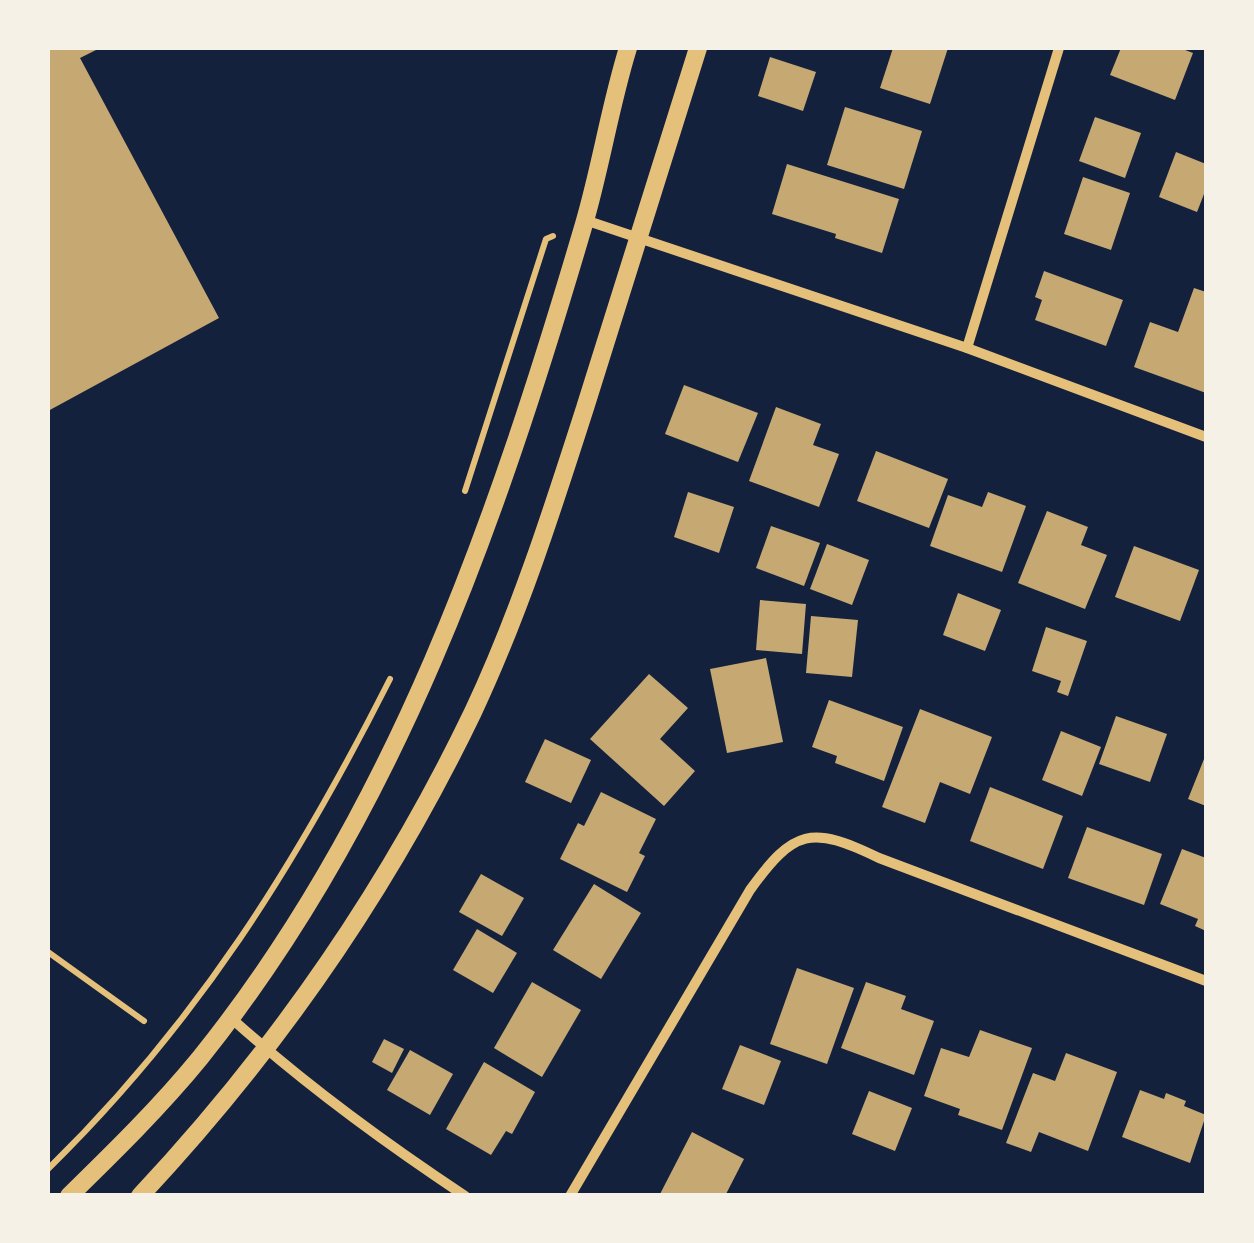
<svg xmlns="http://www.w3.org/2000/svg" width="1254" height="1243" font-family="Manrope,sans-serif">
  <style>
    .building { fill: #c6a872 }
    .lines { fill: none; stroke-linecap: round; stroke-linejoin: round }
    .path { stroke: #e5c07b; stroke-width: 6 }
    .minor { stroke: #e5c07b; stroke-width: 10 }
    .tertiary { stroke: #e5c07b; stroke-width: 18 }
  </style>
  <rect width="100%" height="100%" fill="#14213d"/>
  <g class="building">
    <path d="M48,48h52l-20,10 139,260 -171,93z"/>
    <path d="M893,48h55l-18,56 -50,-16z"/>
    <path d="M1121,48h59l13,5 -18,47 -65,-25z"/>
    <path d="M770,57l46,15 -13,39 -45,-15z"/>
    <path d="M845,107l77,24 -18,58 -77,-24z"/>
    <path d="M1095,117l46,16 -16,45 -46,-17z"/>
    <path d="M1176,152l30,12v25l-9,23 -38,-15z"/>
    <path d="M787,164l112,35 -17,54 -47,-15 1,-4 -64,-20z"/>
    <path d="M1083,177l47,16 -19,57 -47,-16z"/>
    <path d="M1044,271l79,29 -17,46 -71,-26 7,-20 -7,-3z"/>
    <path d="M1194,288l12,4v101l-72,-26 16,-45 28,10z"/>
    <path d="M684,385l74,28 -20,49 -73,-28z"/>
    <path d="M776,407l45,17 -8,21 26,9 -20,53 -70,-26z"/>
    <path d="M876,451l72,28 -19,49 -72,-27z"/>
    <path d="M688,492l46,15 -15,46 -45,-16z"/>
    <path d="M988,492l38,14 -24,66 -72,-26 18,-51 34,12z"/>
    <path d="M1047,511l41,16 -7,18 26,10 -22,54 -67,-26z"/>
    <path d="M771,526l49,17 -16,43 -48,-18z"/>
    <path d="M827,544l42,16 -17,45 -42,-16z"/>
    <path d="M1134,546l65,24 -19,51 -65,-24z"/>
    <path d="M958,593l43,17 -16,41 -42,-16z"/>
    <path d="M760,600l46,4 -4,50 -46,-4z"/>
    <path d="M811,616l47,4 -6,57 -46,-4z"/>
    <path d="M1046,627l41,14 -19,55 -11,-4 4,-11 -29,-10z"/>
    <path d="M766,658l17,84 -56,11 -17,-84z"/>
    <path d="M649,674l39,34 -28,31 35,32 -31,35 -74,-67z"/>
    <path d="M829,700l74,27 -19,54 -49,-18 2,-7 -25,-9z"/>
    <path d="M920,709l72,28 -22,57 -30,-12 -15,41 -43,-16z"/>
    <path d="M1116,716l51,18 -17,48 -51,-18z"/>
    <path d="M1061,731l40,16 -19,49 -40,-16z"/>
    <path d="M545,739l46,21 -20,43 -46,-21z"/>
    <path d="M1206,754v52l-18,-7z"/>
    <path d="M990,787l73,29 -20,53 -73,-28z"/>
    <path d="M601,792l55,27 -17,34 6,3 -18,36 -67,-33 18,-36 6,3z"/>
    <path d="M1087,827l75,27 -18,51 -76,-27z"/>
    <path d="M1182,849l24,9v73l-11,-5 3,-7 -38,-15z"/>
    <path d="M481,874l43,24 -22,38 -43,-24z"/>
    <path d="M594,884l47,29 -40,66 -48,-29z"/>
    <path d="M477,929l40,24 -24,40 -40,-23z"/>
    <path d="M797,968l57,20 -27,76 -57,-20z"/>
    <path d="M532,982l49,28 -39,67 -48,-29z"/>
    <path d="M866,982l40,14 -5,13 33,12 -20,54 -73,-27z"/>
    <path d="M980,1030l52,18 -30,82 -44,-15 2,-6 -36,-13 17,-48 28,9z"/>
    <path d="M384,1039l20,10 -12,24 -20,-11z"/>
    <path d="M740,1045l41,16 -17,44 -42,-16z"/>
    <path d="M410,1050l43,24 -23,41 -43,-25z"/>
    <path d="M1066,1053l51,19 -29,79 -49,-19 -8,20 -25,-9 27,-70 22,8z"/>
    <path d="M484,1062l51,30 -23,42 -6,-3 -15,24 -45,-26z"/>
    <path d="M1140,1090l24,9 2,-6 20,8 -2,5 22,9 -16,48 -68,-26z"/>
    <path d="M869,1091l43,17 -17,43 -43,-17z"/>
    <path d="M692,1132l52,27 -19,37h-66z"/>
  </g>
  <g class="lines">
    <g class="path">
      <path d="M465,491l81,-252 7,-3"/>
      <path d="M48,952l96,69"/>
      <path d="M48,1169c149,-146 248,-304 342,-490"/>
    </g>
    <g class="minor">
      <path d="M585,220l382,128 239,89"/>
      <path d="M967,348l92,-300"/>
      <path d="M230,1017c74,67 152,124 235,179"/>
      <path d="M570,1196l180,-306c44,-61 61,-65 129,-32l327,123"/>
    </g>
    <g class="tertiary">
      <path d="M69,1196c45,-44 91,-89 131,-138 196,-244 297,-538 384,-834 17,-58 26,-118 44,-176"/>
      <path d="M140,1196c134,-143 248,-307 333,-484 46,-98 79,-201 112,-304 38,-120 76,-240 113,-360"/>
    </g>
  </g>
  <rect width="1254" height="1243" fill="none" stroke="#f6f1e7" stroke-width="100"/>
</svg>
